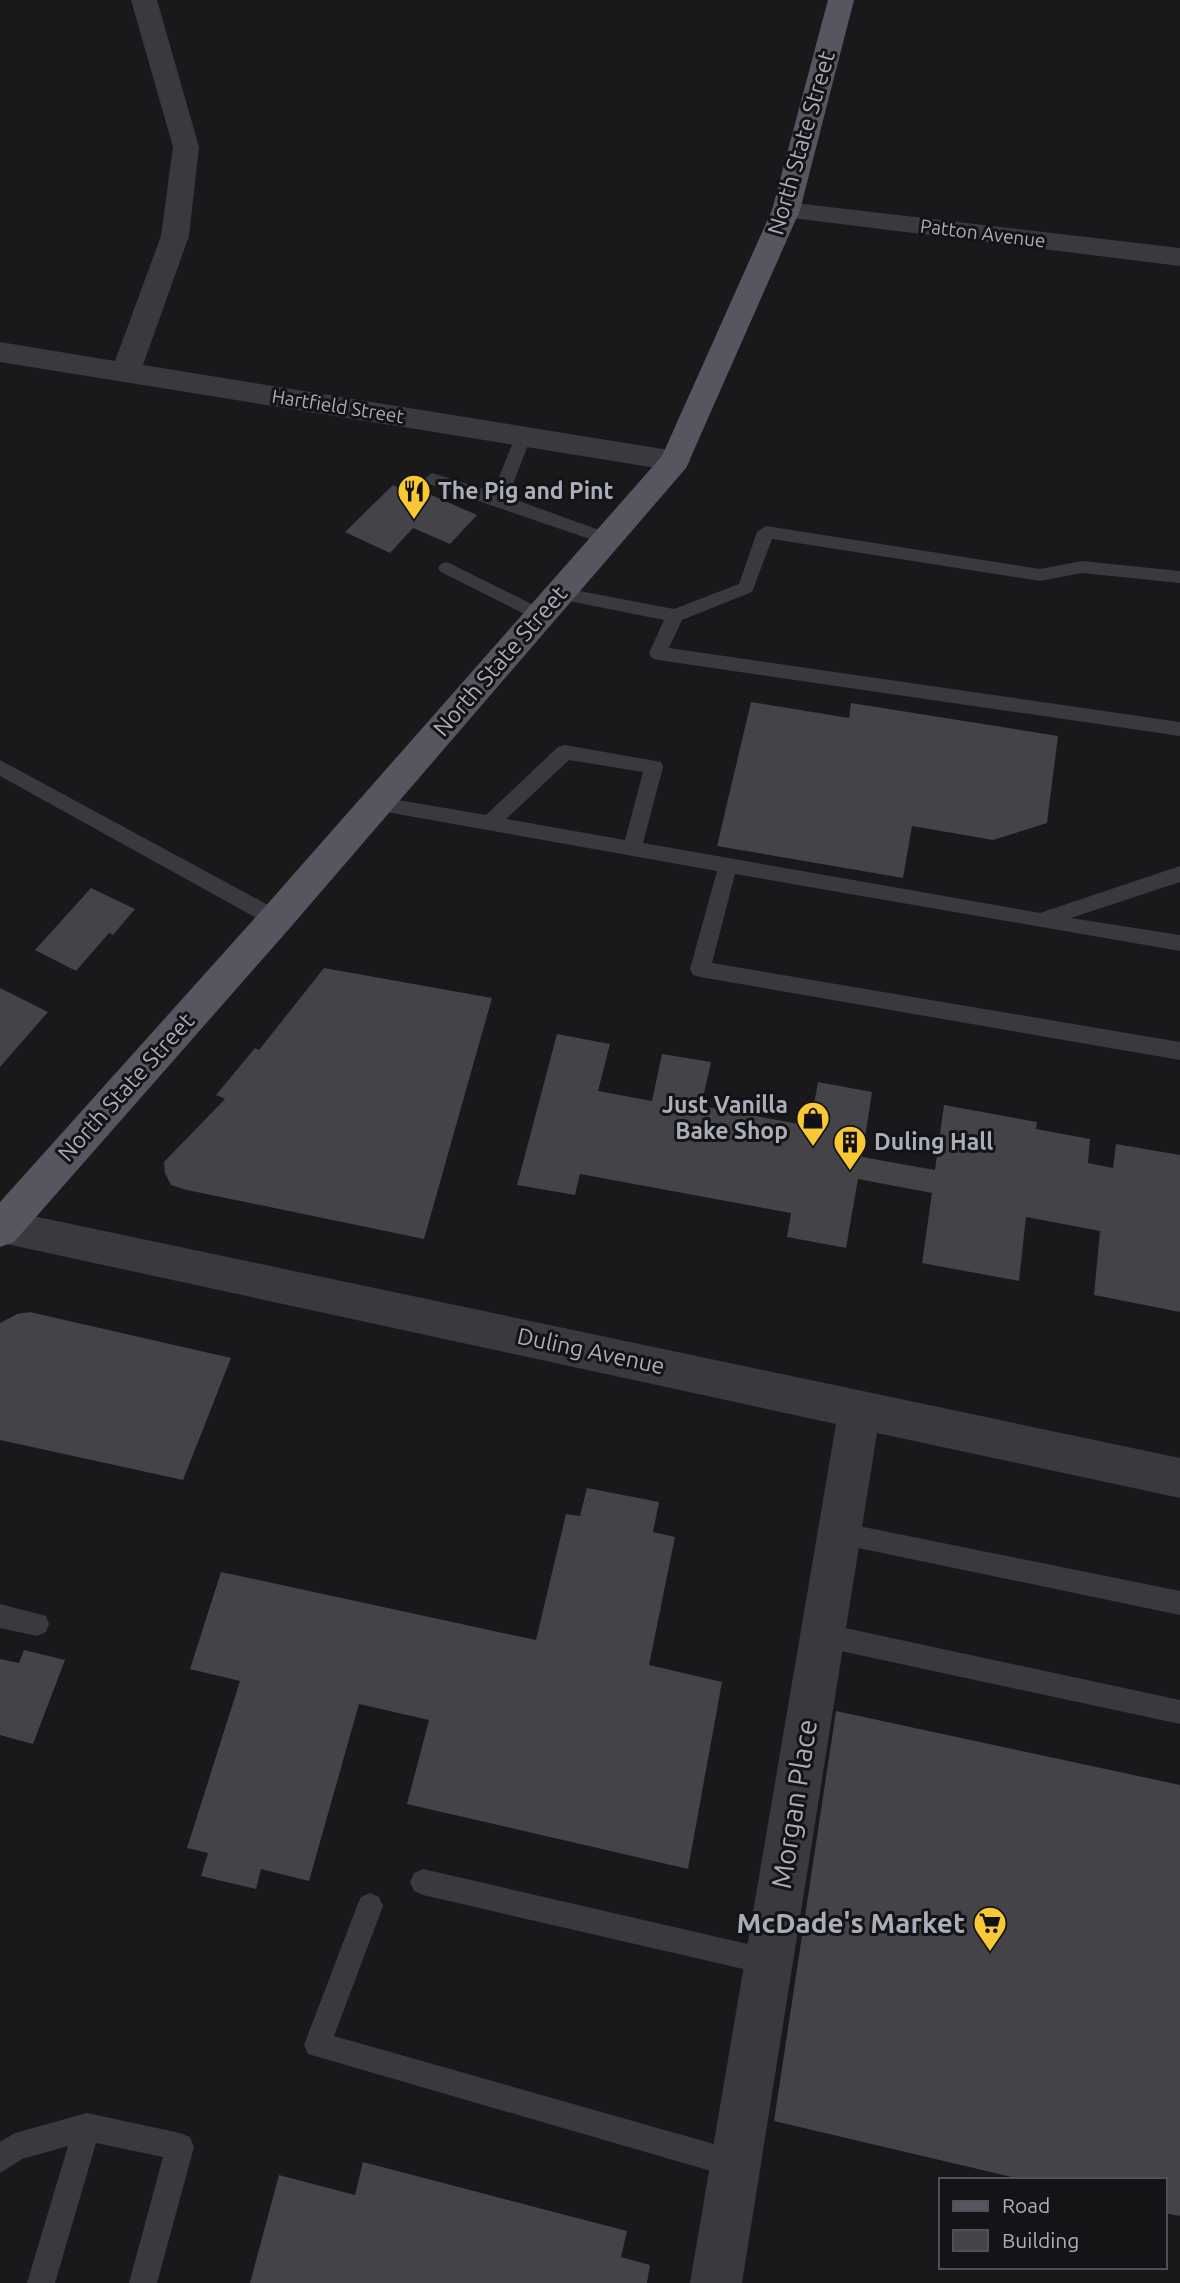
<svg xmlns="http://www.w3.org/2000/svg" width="1180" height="2283" font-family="Ubuntu,sans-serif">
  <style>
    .building { fill: #434348 }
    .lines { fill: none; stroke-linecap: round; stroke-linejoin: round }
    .service { fill: #393a40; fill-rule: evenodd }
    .minor { fill: #393a40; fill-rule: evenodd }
    .primary { fill: #55565f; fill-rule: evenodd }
    .labels { text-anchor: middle; stroke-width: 6; stroke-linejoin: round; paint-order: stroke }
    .far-street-label { font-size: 19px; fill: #aaaebb; stroke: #141316 }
    .street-label { font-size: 23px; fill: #aaaebb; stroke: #141316 }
    .poi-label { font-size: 23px; font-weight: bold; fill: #aaaebb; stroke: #141316; text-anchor: start }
    .near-street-label { font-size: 28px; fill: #aaaebb; stroke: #141316 }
    .near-poi-label { font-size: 28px; font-weight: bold; fill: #aaaebb; stroke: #141316; text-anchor: end }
  </style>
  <rect width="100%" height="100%" fill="#19181b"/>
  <g class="building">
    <path d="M393,485l21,9 6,-4 57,25 -27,29 -37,-16 -23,25 -45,-21z"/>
    <path d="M751,702l98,16 2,-15 207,33 -11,87 -54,17 -81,-14 -9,52 -186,-32z"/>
    <path d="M91,888l44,21 -22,26 -4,-2 -33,38 -41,-21z"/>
    <path d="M324,968l168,30 -68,241 -237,-49 -16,-5 -6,-12 -1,-11 61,-63 -9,-4 39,-47 4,2z"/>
    <path d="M0,988l48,24 -48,55z"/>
    <path d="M557,1034l53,10 -12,47 54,10 10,-47 49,8 -10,44 109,20 8,-44 54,10 -10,65 73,13 9,-65 93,17 -1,7 54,10 -2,24 25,5 3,-24 64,11v157l-86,-17 6,-64 -74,-14 -7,64 -97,-18 10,-70 -74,-14 -12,69 -59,-11 4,-24 -211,-39 -5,21 -58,-10z"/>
    <path d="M30,1312l201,46 -48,122 -183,-40v-117l17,-9z"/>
    <path d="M587,1488l72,14 -6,30 22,5 -26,128 73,17 -34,187 -281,-65 22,-84 -70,-16 -50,177 -48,-12 -5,20 -55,-13 7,-23 -21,-5 53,-167 -50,-12 31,-97 315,68 30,-126 14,2z"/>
    <path d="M24,1650l41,10 -32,84 -33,-9v-76l19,4z"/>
    <path d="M836,1711l344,74v431l-16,-3v-33h-140l-250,-59z"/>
    <path d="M363,2162l264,69 -6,26 29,8 -3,18h-397l29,-108 76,20z"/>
  </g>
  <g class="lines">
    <g class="service">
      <path d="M523,431l8,6 -23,60 105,38 3,4 -3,4h-12l-175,-60 -2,-4 8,-6 61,19 22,-55z"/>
      <path d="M766,526l274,43 42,-8 98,10v12l-98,-10 -42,8 -268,-42 -20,53 -70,28 -13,28 511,74v14l-522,-76 -6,-2 -3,-5 15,-33 -105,-21 -6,-2 -3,-4 3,-4 6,-2 115,22 65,-25 18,-52z"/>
      <path d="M447,562l99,49 3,4 -3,4h-12l-93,-47 -3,-4 3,-4z"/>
      <path d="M565,745l96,17 2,5 -20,76 397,70 140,-47v16l-109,36 109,17v16l-445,-77 -23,89 468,79v18l-480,-83 -7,-2 -3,-6 27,-98 -342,-61 -7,-2 -2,-5 2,-5 7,-2 111,19 72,-68zM569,760l74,12 -18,68 -119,-21z"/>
      <path d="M0,760l283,153 3,6 -3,6 -7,2 -7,-2 -269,-149z"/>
      <path d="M839,1522l341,69v24l-341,-71 -8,-3 -4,-8 4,-8z"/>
      <path d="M0,1604l46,12 3,8 -3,8 -9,4 -37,-8z"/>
      <path d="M822,1623l358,77v24l-358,-77 -9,-4 -3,-8 3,-8z"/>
      <path d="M423,1869l346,80 9,4 4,9 -4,9 -9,4 -346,-80 -9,-4 -4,-9 4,-9z"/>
      <path d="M370,1893l9,4 4,9 -49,130 401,114 10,4 4,10 -4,10 -10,4 -427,-124 -4,-9 53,-139 4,-9z"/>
      <path d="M87,2113l93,20 10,4 4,10 -37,136h-28l34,-126 -67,-14 -41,140h-28l41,-137 -46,13 -22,14v-31l15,-9z"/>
    </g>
    <g class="minor">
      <path d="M131,0h26l42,147 -10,89 -46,129 532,86 11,3 4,7 -4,7 -11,3 -675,-109v-20l115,19 46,-125 12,-89z"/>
      <path d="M786,202l394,46v18l-404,-50 -4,-6 4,-6z"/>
      <path d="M0,1209l1180,249v40l-303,-65 -135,850h-52l146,-859 -834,-181z"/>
    </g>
    <path class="primary" d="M828,0h26l-54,210 -114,258 -397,461 -275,313 -14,5v-45l263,-293 399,-453 110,-246z"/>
  </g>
  <defs>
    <symbol id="restaurant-pin" viewBox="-11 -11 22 30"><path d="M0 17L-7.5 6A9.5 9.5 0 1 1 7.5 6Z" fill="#f8c933" stroke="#141316"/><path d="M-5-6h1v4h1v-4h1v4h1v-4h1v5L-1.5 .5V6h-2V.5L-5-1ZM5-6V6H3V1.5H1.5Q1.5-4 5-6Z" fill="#111"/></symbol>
    <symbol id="shop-pin" viewBox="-11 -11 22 30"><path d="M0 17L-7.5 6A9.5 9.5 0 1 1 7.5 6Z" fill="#f8c933" stroke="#141316"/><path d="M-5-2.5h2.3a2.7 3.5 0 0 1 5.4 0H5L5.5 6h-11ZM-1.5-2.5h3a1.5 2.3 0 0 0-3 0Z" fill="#111"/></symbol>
    <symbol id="building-pin" viewBox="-11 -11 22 30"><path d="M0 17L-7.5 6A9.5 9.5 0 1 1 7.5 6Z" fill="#f8c933" stroke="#141316"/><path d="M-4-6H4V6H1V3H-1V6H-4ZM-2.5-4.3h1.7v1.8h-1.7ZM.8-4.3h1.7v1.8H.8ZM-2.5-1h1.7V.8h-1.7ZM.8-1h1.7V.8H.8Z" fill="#111"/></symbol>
    <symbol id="supermarket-pin" viewBox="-11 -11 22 30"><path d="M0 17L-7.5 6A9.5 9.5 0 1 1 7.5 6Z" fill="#f8c933" stroke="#141316"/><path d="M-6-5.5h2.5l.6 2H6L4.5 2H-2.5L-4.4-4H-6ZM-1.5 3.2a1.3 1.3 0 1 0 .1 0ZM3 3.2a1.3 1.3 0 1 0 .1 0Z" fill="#111"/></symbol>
  </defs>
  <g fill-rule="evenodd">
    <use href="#restaurant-pin" x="395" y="472" width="38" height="52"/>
    <use href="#shop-pin" x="794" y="1099" width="38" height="52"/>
    <use href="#building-pin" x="831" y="1123" width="38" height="52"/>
    <use href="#supermarket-pin" x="971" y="1904" width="38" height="52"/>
  </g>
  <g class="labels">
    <g class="far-street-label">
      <text transform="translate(983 233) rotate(7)" y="7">Patton Avenue</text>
      <text transform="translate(338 406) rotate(9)" y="7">Hartfield Street</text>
    </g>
    <g class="street-label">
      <text transform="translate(801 143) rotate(-74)" y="8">North State Street</text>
      <text transform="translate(500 661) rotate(-49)" y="8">North State Street</text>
      <text transform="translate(126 1087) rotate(-48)" y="8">North State Street</text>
      <text transform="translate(591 1351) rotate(12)" y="8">Duling Avenue</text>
    </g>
    <g class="poi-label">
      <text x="438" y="499">The Pig and Pint</text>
      <text x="788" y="1113" text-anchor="end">Just Vanilla<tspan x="788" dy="26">Bake Shop</tspan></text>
      <text x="874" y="1150">Duling Hall</text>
    </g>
    <g class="near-street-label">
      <text transform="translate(794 1804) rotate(-81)" y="10">Morgan Place</text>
    </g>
    <g class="near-poi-label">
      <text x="965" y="1933">McDade's Market</text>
    </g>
  </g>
  <rect x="939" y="2178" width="228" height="91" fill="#141316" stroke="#505158" stroke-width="2"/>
  <rect x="953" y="2201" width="35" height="10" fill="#55565f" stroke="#505158" stroke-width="2"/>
  <text x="1002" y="2213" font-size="21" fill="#aaaebb">Road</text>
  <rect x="953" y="2230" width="35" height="21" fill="#434348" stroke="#505158" stroke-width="2"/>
  <text x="1002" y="2248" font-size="21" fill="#aaaebb">Building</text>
</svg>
